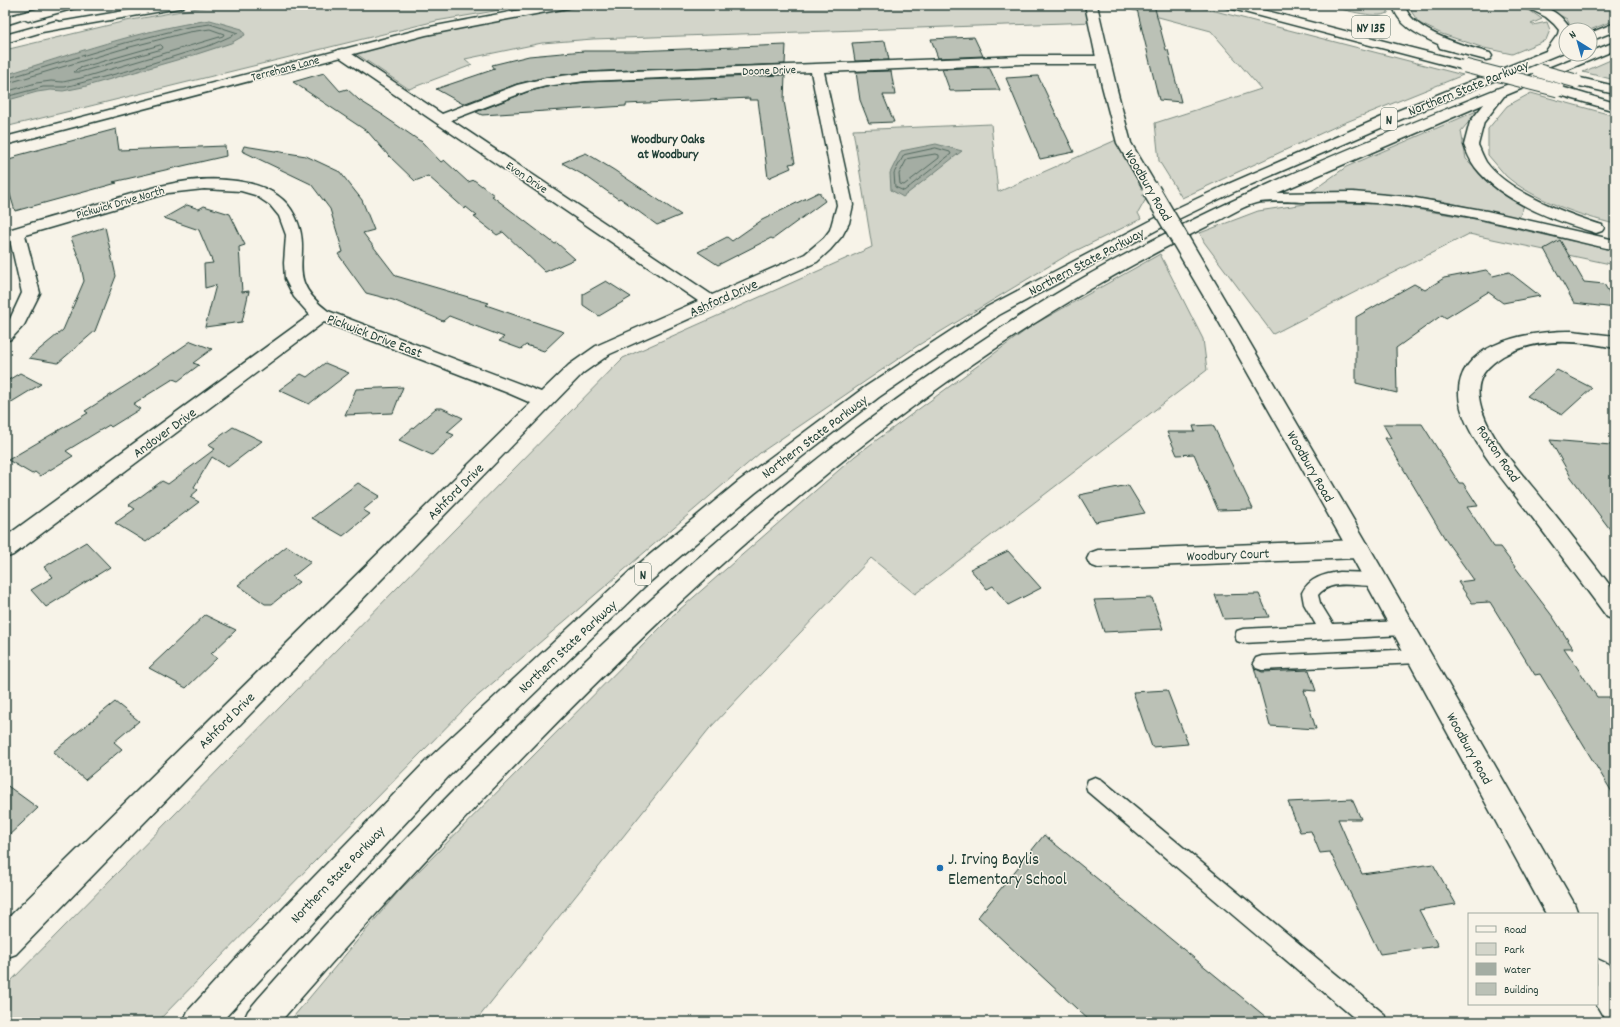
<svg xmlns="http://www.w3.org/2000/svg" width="1620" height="1027" font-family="Dekko,sans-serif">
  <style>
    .green { fill: #d3d5ca; stroke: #79897f }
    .water { fill: #a4ada3; stroke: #6f8077 }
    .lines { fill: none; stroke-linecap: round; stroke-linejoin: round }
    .shore { stroke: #546a60; stroke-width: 1 }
    .building { fill: #bbc1b6; stroke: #1f3d34 }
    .service-casing { stroke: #1f3d34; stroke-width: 3 }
    .minor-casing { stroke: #1f3d34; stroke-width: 3 }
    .secondary-casing { stroke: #1f3d34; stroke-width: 3 }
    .motorway-casing { stroke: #1f3d34; stroke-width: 3 }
    .service { fill: #f7f3e8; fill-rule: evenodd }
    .minor { fill: #f7f3e8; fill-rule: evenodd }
    .secondary { fill: #f7f3e8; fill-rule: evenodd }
    .motorway { fill: #f7f3e8; fill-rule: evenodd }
    .secondary-bridge-casing { stroke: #1f3d34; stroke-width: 20; stroke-linecap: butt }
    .motorway-bridge-casing { stroke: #1f3d34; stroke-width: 15; stroke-linecap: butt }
    .secondary-bridge { stroke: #f7f3e8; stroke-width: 17 }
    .motorway-bridge { stroke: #f7f3e8; stroke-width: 13 }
    .poi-dot { fill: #1f6fb2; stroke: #f7f3e8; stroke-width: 1.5 }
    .labels { text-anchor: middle; stroke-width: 3; stroke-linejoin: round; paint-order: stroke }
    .far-street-label { font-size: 12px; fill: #1f3d34; stroke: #f7f3e8 }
    .shield { fill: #f7f3e8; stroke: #60746a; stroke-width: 1 }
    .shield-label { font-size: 13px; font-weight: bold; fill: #1f3d34 }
    .far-neighbourhood-label { font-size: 13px; font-weight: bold; fill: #1f3d34; stroke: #f7f3e8 }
    .street-label { font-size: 14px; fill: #1f3d34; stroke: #f7f3e8 }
    .near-poi-label { font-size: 17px; fill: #1f3d34; stroke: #f7f3e8; text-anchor: start }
  </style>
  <rect width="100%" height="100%" fill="#f7f3e8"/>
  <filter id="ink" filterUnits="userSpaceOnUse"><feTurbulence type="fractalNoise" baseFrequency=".025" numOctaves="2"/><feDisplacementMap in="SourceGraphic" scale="8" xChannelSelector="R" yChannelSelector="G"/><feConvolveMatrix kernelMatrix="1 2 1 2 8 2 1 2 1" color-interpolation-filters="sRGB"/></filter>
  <g filter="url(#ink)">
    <g class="green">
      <path d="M214,5h316l-94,16 -431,106v-77l121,-29z"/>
      <path d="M582,5h509l4,17 -502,17 -51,4 -77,16 7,6 -63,24 -54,-36 70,-19 80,-16z"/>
      <path d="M1126,5h66l271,70 -124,50 -157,73 -23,-37 -4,-38 106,-34 -50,-58 -79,-21z"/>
      <path d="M1324,5h65l-1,8c-12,7 -49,-5 -64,-8z"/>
      <path d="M1411,5h104l17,7 10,7 -11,5 2,1 14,-3 3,8 -4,10 -34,14 -28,-6 -42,-14 -23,-11 -8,-12z"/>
      <path d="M1540,5h75v15l-25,10h-18l-5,-11z"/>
      <path d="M1615,58v22l-32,-8z"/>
      <path d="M1531,93l84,23v108c-34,-8 -83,-25 -109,-48 -6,-7 -12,-14 -18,-21v-26l19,-23z"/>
      <path d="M1479,110l-18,21 5,28 31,29 27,17 -5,13 -78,-17 -67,-8 -62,-2 34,-24z"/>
      <path d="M991,124l7,68 125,-55 28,53 -13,23 3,6 -72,35 -152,92 -157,107 -287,247 -316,322h-152v-35l618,-629 249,-111 -19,-117z"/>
      <path d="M1312,203l74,1 89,15 140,32v14l-146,-31 -196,100 -69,-92 -4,-9 58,-22z"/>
      <path d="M1160,254l43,85 4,31 -292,224 -44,-36 -162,171 -234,293h-186l109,-130 272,-274 185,-162 178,-131z"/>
    </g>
    <g class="water">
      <path d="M210,20l32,9 3,6 -14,8 -37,12 -111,32 -20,4 -12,-1 -14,2 -32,9v-26c67,-21 135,-45 205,-55z"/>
      <path d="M936,144l26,7 -59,46 -12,-7 -1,-17 11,-22z"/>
    </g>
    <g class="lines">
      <g class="shore">
        <path d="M161,45l2,2 -1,2 -82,23h-6l3,-3z"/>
        <path d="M5,79l120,-36 63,-16 22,-3 28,9 -27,12 -84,26 -62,16h-22l-38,10"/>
        <path d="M5,84l121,-36 63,-16 21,-3 14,5 -1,2 -142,42 -18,4 -12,-1 -15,2 -31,9"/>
        <path d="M936,148l14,4 1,2 -47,37 -9,-4 -1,-14 10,-18z"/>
        <path d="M936,154l3,1v3l-35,27 -4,-1 -1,-10 8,-15z"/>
      </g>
    </g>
    <g class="building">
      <path d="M1136,5h18l12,45h2l13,52 -22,-2z"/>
      <path d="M974,37l9,19 -45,2 -7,-19z"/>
      <path d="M885,41l4,19 -34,1 -3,-18z"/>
      <path d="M786,45l-1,19 -200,8 -39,5 -29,7 -54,20 -27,-15 59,-20 -3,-4 37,-9 55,-5h50z"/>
      <path d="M989,67l11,23 -50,1 -8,-22z"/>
      <path d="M891,71l4,24h-12l11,27 -25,1 -9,-23 -4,-28z"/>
      <path d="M324,73l16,18 7,-2 12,11 24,15h-1l38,26h1l20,21 3,-2 24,22 6,-2 20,15 -2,1 63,48 2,-1 18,16 -30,13 -42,-40 -6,3 -23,-18 3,-1 -11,-9 -1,2 -37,-33 -13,5 -27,-26 -20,-23 -75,-50z"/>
      <path d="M785,75l-1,26 11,62 -6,1 2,4 -23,10 -10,-78h-9l1,-2 -124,6v2l-144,9 -6,-3 51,-20 19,-5 39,-5z"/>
      <path d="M1038,76l36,76 -34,7 -34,-81z"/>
      <path d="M116,129l3,21 106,-4 1,10 -113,26 4,1 -102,28 -10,-33v-17l11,-3 -1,-2z"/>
      <path d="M244,146l62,10 34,16 22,28 12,30 -11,3 33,43 93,27 -3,2 78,27 -20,19 -18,-6 -5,4 -22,-8 5,-4 -55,-21 -6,5 -50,-21 -27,-7 -28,-39 5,-2 -13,-43 -19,-25 -69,-33z"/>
      <path d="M586,153l28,17 67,45 -24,10 -37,-27 -2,1 -31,-22 -25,-14z"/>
      <path d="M819,192l6,9 -52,38 -2,-1 -53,27 -20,-13 29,-15 5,4 30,-21z"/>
      <path d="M187,205l12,4 5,-3 26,8 15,31 -6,2 3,45 7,-1 -7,31 -37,5 11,-42 -11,3 -1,-24 9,-1 -14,-33 -35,-12z"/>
      <path d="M105,227l11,49 -21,55 -37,32 -29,-5 34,-28 21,-49 -4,-20 -9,-23z"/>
      <path d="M1560,240l24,42 20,2 11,18v6l-41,-5 -30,-54z"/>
      <path d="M1486,270l7,6 16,-4 31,24 -37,7 -15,-11 -42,26 -4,-3 -46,33 1,45 -41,-10v-66l58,-33 11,6 19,-12z"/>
      <path d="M606,281l25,16 -32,19 -16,-11v-11z"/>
      <path d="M191,341l21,8 -19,14 6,2 -21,16 -5,-2 -40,25 7,5 -29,18 -2,-2 -43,26 7,5 -33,20 -5,-4 -3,2 -24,-14 80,-47 -3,-2 51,-32z"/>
      <path d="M325,363l24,10 -40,31 -30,-14 22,-16 6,3z"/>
      <path d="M1557,370l35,18 -30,27 -35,-19z"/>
      <path d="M20,373l21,11 -36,22v-24z"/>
      <path d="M403,387l-10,26 -48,2 11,-26z"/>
      <path d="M436,408h6l21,10 -16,14 7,3 -22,20 -33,-15z"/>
      <path d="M1383,424h39l37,59h4l15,23 -11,1 27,40h6l53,70 20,31h-9l33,49h13l5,7v93l-75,-123 -5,1 -45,-73 -18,1 -14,-21 16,-2 -27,-38 -62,-104h6z"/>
      <path d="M1213,425l22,46 18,38 -35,1 -24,-56 -17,1 -10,-23h28l-2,-6z"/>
      <path d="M233,427l29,14 -34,26 -16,-10 -18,30 4,3 -8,7 9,5 -53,40 -31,-19 20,-14 -6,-4 33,-24 6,3 47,-35 -7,-4z"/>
      <path d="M1550,440l61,5 4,7v84l-44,-59z"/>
      <path d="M358,483l22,13 -17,14 7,4 -27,22 -31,-18z"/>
      <path d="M1128,485l17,28 -50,9 -16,-27z"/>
      <path d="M86,542l24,25 -64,40 -15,-17 22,-13 -9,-10z"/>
      <path d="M287,546l24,16 -19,15 7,5 -27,22h-7l-27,-19z"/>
      <path d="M1008,551l33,37 -33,17 -15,-19 -6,3 -17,-20z"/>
      <path d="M1259,594l10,23 -45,2 -9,-24z"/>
      <path d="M1152,598l11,31 -59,3 -10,-32z"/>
      <path d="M205,615l31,15 -25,24 6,4 -31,30 -37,-20z"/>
      <path d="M1254,667l2,2 6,3 47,-2 7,21 -12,-1 12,39 -46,-3z"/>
      <path d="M1167,690l21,54 -36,3 -19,-55z"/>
      <path d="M115,702l24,19 -25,21 8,7 -37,31 -32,-28z"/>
      <path d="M5,784l33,24 -33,31z"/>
      <path d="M1352,799l9,20h-23l24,55 71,-10 23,40 -37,6 19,36 -58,8 -50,-102 -10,1 -9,-22 -11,1 -12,-30z"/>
      <path d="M1044,835l228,187h-181l-113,-105z"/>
    </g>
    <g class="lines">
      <defs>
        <g id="service">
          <path d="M1340,572l35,1 6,1 2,5 -2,5c-20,6 -47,-8 -63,11l2,8 13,21 71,-3 6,2 2,5 -2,5 -6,2 -161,8 -6,-2 -2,-5 2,-5 6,-2 73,-4 -12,-21 -2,-11c7,-15 22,-19 38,-21z"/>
          <path d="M1419,649l6,2 3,5 -3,5 -6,2 -157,7 -6,-2 -3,-5 3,-5 6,-2z"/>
          <path d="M1095,777l7,3 282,234 3,8h-28l-271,-230 -2,-6 2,-6z"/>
        </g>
        <g id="minor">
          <path d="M342,49l4,1 96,64 75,-29 29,-7 39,-5 437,-17h81l4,1 2,3 -2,3 -4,1h-81l-198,8 29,133 -4,18 -7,13 -12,14 -13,12 -207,92 -27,19 -567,581 -11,4v-37l526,-518 -23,-10 -184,-71 -311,233 -8,3v-21l305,-222 -16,-18 -9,-18 -1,-16 2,-28 -7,-19 -9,-11 -15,-10 -14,-4 -37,-2 -36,4 -143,42 15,58 -16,32 -13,14 -6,2v-17l5,-5 12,-26 -12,-53 -5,1v-10c29,-9 60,-18 90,-26 23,-7 47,-15 70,-20 39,-9 110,-12 130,31 20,41 -14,59 33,95l213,81 28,-27 27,-19 102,-45 -360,-245 -2,-3 2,-3zM811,72l26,133 -7,25 -6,8 -19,16 -93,41 -261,-175 76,-29 19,-5 39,-5z"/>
          <path d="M1572,331l43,5v12c-37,-8 -78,-11 -112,8 -16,10 -27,22 -24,41 5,39 46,79 69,109 23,28 45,57 67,86v28l-8,-3c-25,-34 -50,-67 -75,-100 -22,-29 -62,-74 -71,-109 -16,-64 66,-77 111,-77z"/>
          <path d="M1359,540l8,3 3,6 -3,6 -8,3 -261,10 -8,-3 -3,-6 3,-6 8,-3z"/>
        </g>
        <g id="secondary">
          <path d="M547,5h27l-2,2 -4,1 -65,12 -77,15 -421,110v-8l420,-109z"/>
          <path d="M1085,5h12l19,81 15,57 28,47 -3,3 -5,2 -5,-2 -29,-50 -15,-57z"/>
          <path d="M1211,287l6,1 3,4 147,251 207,360 4,11h-32l-195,-359 -149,-263 3,-4z"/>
          <path d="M1597,959l11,5 7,12v46l-11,-4 -8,-14h1z"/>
        </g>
        <g id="motorway">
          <path d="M61,5h20l-2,2 -51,14 -4,-2 -19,6v-8l36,-9 4,1z"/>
          <path d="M159,5h26l-2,2 -4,1 -137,24 -37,11v-8l51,-14 4,1z"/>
          <path d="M1223,5h20l227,58 1,3 -1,3 -5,1 -240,-63z"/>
          <path d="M1393,5h12c4,26 63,42 85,48l2,3 -2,3 -4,1 -46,-12 -2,-4c-17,-8 -41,-18 -45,-39z"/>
          <path d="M1524,5c22,0 35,6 47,25h-5v10l-3,4 3,-1v8l-174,72 -156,68 -68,33 -169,91 -120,82 -124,96 -110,93 -197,191 -227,245h-38l5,-11 64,-70 176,-182 201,-187 110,-91 126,-94 122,-80 169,-89 70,-33 156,-68 164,-66 12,-17 1,-4 -5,-6 -8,-7 -20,-10z"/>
          <path d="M1615,23v8l-25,10v-8z"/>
          <path d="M1615,42v8l-111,46 -20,26 -6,23c3,6 5,12 8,17 21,30 82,52 116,63l2,3 -2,3 -6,2 -6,-2c-38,-11 -90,-31 -115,-64 -5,-7 -8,-14 -11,-22l6,-23 14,-18 -207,89 76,-1 57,5 77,14 128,29v10c-75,-17 -150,-38 -227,-46 -28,-3 -55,-3 -83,-2 -13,0 -38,-2 -49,1 -13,3 -26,12 -38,18 -39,19 -79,40 -117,62 -213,122 -398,289 -569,465 -86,89 -171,180 -252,274h-37l5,-11 10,-12c82,-93 169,-183 257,-270 163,-162 338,-312 534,-431 168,-102 354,-171 535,-244h6v-2z"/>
          <path d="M1576,77l39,9v8l-44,-10 -2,-3 2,-3z"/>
          <path d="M1558,86l57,17v8l-62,-18 -2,-3 2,-3z"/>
        </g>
      </defs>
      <use href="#service" class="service-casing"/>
      <use href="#minor" class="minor-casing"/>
      <use href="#secondary" class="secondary-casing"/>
      <use href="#motorway" class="motorway-casing"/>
      <use href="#service" class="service"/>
      <use href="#minor" class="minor"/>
      <use href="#secondary" class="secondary"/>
      <use href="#motorway" class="motorway"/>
      <defs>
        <path id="secondary-bridge" d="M1151,190l60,102"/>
        <g id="motorway-bridge">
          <path d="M1465,66l93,24"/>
          <path d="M1539,71l37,10"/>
        </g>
      </defs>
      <use href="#secondary-bridge" class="secondary-bridge-casing"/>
      <use href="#motorway-bridge" class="motorway-bridge-casing"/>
      <use href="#secondary-bridge" class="secondary-bridge"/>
      <use href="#motorway-bridge" class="motorway-bridge"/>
    </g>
  </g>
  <circle class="poi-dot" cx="940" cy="868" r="4"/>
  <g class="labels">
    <g class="far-street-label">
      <text transform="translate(285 68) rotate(-15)" y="4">Terrehans Lane</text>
      <text transform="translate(769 70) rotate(-2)" y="4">Doone Drive</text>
      <text transform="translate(527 177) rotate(34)" y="4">Evon Drive</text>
      <text transform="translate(120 202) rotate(-16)" y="4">Pickwick Drive North</text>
    </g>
    <g class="shield">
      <rect x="1352" y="16" width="38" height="22" rx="3"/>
      <rect x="1381" y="108" width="16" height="22" rx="3"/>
      <rect x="635" y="563" width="16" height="22" rx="3"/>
    </g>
    <g class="shield-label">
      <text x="1371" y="32">NY 135</text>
      <text x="1389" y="124">N</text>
      <text x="643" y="579">N</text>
    </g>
    <g class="far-neighbourhood-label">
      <text x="668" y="143">Woodbury Oaks<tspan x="668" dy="15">at Woodbury</tspan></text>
    </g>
    <g class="street-label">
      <text transform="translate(1468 87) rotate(-22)" y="5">Northern State Parkway</text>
      <text transform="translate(1149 185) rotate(60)" y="5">Woodbury Road</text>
      <text transform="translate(1086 261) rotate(-28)" y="5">Northern State Parkway</text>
      <text transform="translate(723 297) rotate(-24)" y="5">Ashford Drive</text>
      <text transform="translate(375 335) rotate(21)" y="5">Pickwick Drive East</text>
      <text transform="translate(164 432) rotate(-36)" y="5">Andover Drive</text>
      <text transform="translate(814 436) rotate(-37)" y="5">Northern State Parkway</text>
      <text transform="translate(1499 453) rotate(56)" y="5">Roxton Road</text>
      <text transform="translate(1311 466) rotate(60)" y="5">Woodbury Road</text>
      <text transform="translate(455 491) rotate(-45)" y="5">Ashford Drive</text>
      <text transform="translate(1228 554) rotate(-2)" y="5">Woodbury Court</text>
      <text transform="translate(567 646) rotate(-43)" y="5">Northern State Parkway</text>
      <text transform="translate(226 720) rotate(-45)" y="5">Ashford Drive</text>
      <text transform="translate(1470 748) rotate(61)" y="5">Woodbury Road</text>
      <text transform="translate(337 874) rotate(-46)" y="5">Northern State Parkway</text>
    </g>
    <g class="near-poi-label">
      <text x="948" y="864">J. Irving Baylis<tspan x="948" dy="20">Elementary School</tspan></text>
    </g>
  </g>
  <rect width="1620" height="1027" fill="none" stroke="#f7f3e8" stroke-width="20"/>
  <rect x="10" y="10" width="1600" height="1007" fill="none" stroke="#1f3d34" stroke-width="1.5" filter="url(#ink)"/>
  <rect x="1468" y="913" width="130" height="92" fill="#f7f3e8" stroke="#a1aaa0"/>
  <rect x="1476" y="926" width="20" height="6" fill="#f7f3e8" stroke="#a1aaa0"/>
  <text x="1504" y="933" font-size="12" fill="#1f3d34">Road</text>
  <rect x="1476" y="943" width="20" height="12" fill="#d3d5ca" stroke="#a1aaa0"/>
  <text x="1504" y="953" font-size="12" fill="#1f3d34">Park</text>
  <rect x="1476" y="963" width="20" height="12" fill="#a4ada3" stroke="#a1aaa0"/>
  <text x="1504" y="973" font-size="12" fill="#1f3d34">Water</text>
  <rect x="1476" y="983" width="20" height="12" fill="#bbc1b6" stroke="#a1aaa0"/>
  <text x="1504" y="993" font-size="12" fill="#1f3d34">Building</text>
  <g transform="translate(1578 42) rotate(323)"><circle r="19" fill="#f7f3e8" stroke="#a1aaa0"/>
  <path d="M0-3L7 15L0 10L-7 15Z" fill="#1f6fb2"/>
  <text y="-6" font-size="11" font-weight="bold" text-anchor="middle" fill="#1f3d34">N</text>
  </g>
</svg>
